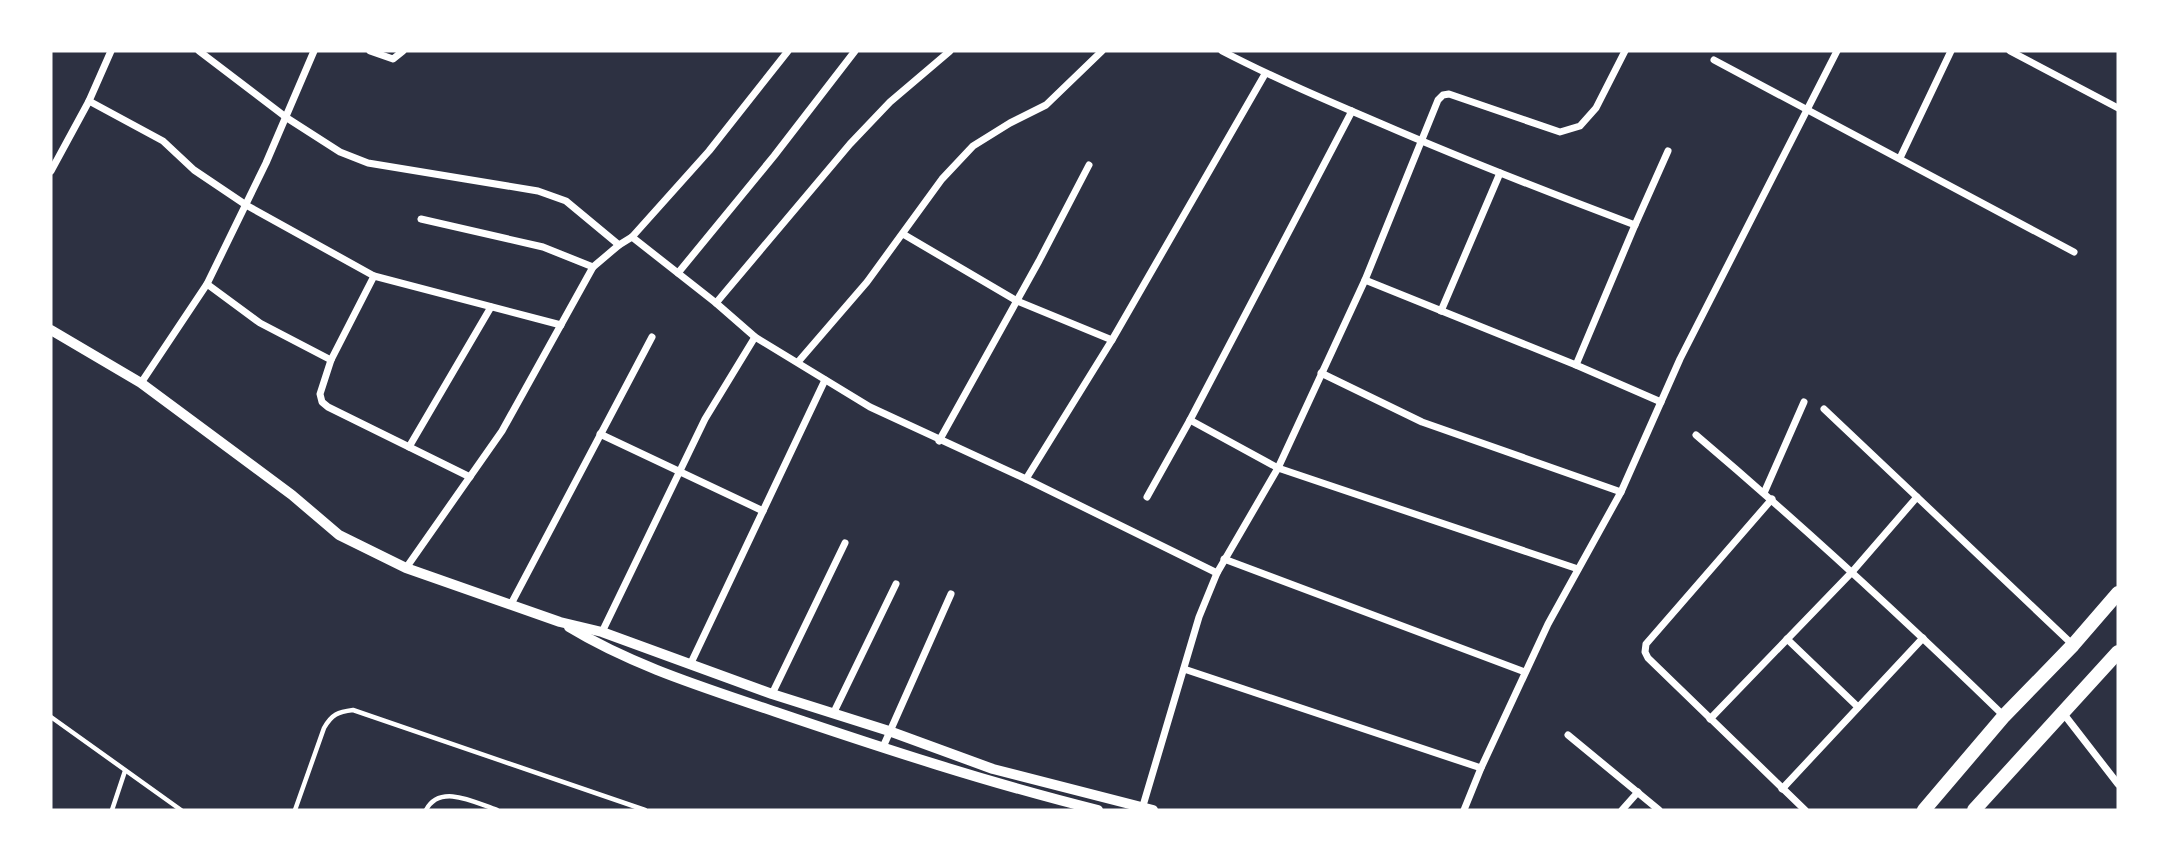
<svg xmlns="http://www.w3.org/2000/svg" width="2169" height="861" font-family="Merriweather,serif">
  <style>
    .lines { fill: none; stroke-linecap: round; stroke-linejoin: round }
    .service { stroke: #fff; stroke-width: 4.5 }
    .minor { stroke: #fff; stroke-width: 7 }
    .tertiary { stroke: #fff; stroke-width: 10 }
    .primary { stroke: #fff; stroke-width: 14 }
  </style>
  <rect width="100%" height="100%" fill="#2d3142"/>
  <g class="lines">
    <g class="service">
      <path d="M51,717l130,93"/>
      <path d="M112,810l13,-39"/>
      <path d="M295,810l29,-82c8,-14 14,-16 29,-18l292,100"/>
      <path d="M426,810c14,-27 50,-7 71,0"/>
    </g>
    <g class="minor">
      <path d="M199,51l88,67 53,34 28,11 170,28 28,10 53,44"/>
      <path d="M370,51l23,8 10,-8"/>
      <path d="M1222,51c52,27 106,50 160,73 83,36 168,69 253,101l-59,140 85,37"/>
      <path d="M2010,51l108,57"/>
      <path d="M1714,60l360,192"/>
      <path d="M89,101l74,40 31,29 52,35 128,71"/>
      <path d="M1352,111l-162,309 88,48 300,101"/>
      <path d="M1900,158l51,-107"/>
      <path d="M51,171l38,-70 22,-50"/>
      <path d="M421,219l122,28 50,20"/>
      <path d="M1635,225l33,-74"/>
      <path d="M903,234l114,67 95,39"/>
      <path d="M632,237l84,66 39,34 115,70 156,72 191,94"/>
      <path d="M678,273l96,-117 81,-105"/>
      <path d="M1365,280l211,85"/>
      <path d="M207,284l53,39 71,37"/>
      <path d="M716,303l134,-159 40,-42 60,-51"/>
      <path d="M1441,311l59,-138"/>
      <path d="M798,362l69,-80 75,-103 31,-33 37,-23 36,-18 56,-54"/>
      <path d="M1321,373l101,49 199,70"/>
      <path d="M141,383l66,-99 59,-121 48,-112"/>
      <path d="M1824,409l93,88"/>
      <path d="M600,434l163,77"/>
      <path d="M1696,435c106,90 208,184 308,281"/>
      <path d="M939,441l100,-180 50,-96"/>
      <path d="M409,447l82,-140"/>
      <path d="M470,477l-142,-70 -6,-5 -2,-8 11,-34 43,-84 187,49"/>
      <path d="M1026,479l86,-139 153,-266"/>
      <path d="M1764,493l40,-91"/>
      <path d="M1147,497l43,-77"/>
      <path d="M1772,499l-126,145 -1,8 3,6 157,152"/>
      <path d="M1224,559l301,113"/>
      <path d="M406,568l96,-137 91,-164 26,-22 13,-8 77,-86 79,-100"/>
      <path d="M511,604l141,-267"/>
      <path d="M602,632l103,-213 50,-82"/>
      <path d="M1787,639l71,68"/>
      <path d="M690,665l135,-285"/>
      <path d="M1184,669l297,99"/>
      <path d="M772,694l73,-151"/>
      <path d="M2063,713l55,71"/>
      <path d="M833,714l63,-130"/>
      <path d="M1710,719l142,-147 65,-75 156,148"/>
      <path d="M1568,735l91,75"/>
      <path d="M883,747l68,-153"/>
      <path d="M1782,789l141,-151"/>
      <path d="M1142,809l57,-192 18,-44 61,-105 87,-188 73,-180 5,-5 6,-1 111,38 20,-6 16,-18 29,-57"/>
      <path d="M1464,810l17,-42 67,-144 73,-132 59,-133 157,-308"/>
      <path d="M1622,810l16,-18"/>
    </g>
    <g class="tertiary">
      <path d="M51,330l90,53 151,112 47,40 67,33 154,54 42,10 170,62 117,37 104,38 160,41"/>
      <path d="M569,627c64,39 137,61 207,85 106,36 213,71 322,98"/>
    </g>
    <g class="primary">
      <path d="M1924,810l80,-94 69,-71 45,-52"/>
      <path d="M1974,810l144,-158"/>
    </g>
  </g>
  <rect width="2169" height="861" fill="none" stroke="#ffffff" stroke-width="105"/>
</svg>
